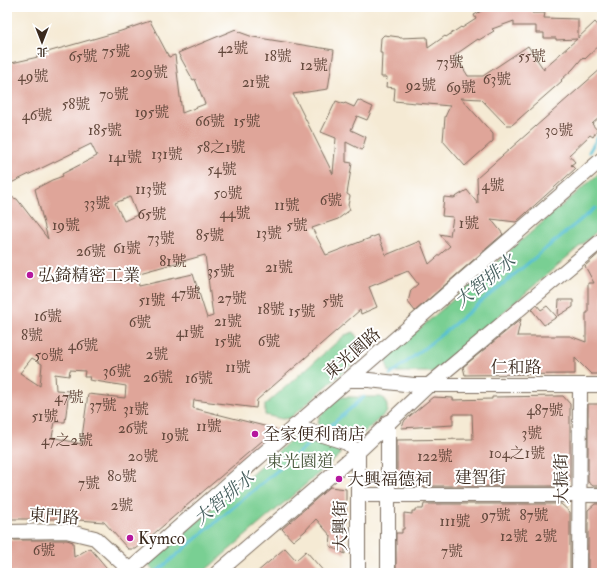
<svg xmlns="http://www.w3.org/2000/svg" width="609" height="580" font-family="'IM FELL Double Pica','Noto Serif TC',serif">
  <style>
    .green { fill: #79cf93; stroke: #5a7c58 }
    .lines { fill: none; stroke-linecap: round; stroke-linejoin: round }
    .stream { stroke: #57c0d3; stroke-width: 3 }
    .building { fill: #dfa599; fill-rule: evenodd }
    .minor-casing { stroke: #7c6d5e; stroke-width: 16 }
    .minor { stroke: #fff; stroke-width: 14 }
    .poi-dot { fill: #b5179e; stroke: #fff; stroke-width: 1.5 }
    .labels { text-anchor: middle; stroke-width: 4; stroke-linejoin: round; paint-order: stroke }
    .number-label { font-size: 15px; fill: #64493d }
    .poi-label { font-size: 17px; fill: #3b2a1e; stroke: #fff; text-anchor: start }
    .street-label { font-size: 17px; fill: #3b2a1e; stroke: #fff }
    .park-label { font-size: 17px; fill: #4e5c41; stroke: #fff }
    .water-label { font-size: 18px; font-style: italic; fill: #455e5d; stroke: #fff }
  </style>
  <rect width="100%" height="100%" fill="#fff"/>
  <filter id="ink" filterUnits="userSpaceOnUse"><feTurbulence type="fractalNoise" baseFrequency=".025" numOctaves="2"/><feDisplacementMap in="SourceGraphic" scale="8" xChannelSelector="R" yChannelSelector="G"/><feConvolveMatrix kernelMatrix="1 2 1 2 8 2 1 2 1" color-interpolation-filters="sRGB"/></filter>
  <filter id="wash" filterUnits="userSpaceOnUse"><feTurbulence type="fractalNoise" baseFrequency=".012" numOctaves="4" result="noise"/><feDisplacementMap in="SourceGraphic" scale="16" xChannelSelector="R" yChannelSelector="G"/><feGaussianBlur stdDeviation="0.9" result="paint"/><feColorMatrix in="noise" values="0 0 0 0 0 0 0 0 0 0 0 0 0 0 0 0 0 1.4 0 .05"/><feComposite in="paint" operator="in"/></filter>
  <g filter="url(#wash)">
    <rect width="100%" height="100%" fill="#f5ead4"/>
    <g class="green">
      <path d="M602,171v56l-168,145h-45l-3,-10 2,-6z"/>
      <path d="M354,332c4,8 11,17 5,26l-69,60 -8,1 -17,-4v-10l80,-70z"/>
      <path d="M340,397h41l4,2 2,7v6l-26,23 -41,-9 -2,-3 1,-6z"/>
      <path d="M296,436l41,9 3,10 -138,118h-47l-5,-6 -1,-4z"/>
    </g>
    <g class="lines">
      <g class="stream">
        <path d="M589,152l13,-22"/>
        <path d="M390,375l51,-40 154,-127"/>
        <path d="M323,432l41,-35"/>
        <path d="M155,573l161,-135"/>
      </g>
    </g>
    <g id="blocks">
      <g class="building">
        <path d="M495,7h33v1l5,1 -1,4h13l-1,5 34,1v19l17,-16 7,8v13l-17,16 -2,-2 -10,12 -12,11 1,1 -50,44h-6l-25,-26 -20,-1 32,36v7l-28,25 -22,-25 2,-24 5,-11 -56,-5 1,-13 -9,-1 1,-10h-6l1,-24h-2l1,-15 3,-3 15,2 1,1 27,-1 1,11 17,-12 1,1 15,-10 1,1 14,-9 -2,-4 9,-5zM514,21v5h22v7h8v5h12v2l21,-1 -33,29v2l-16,-24 -45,30h-15l-13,-21 23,-16 1,1 15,-9 -2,-2z"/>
        <path d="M150,21l19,36 6,-2 7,58 23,-9 -10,-25 -2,1 -15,-27 58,-24 3,3 14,5 81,13 -6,39 -35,5 40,80 3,-36 -15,-6 15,-31 8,3 1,-1 9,4 4,-7 15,7 -6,13 -10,-4 -6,14 15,7 -4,13 -16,-8v20l6,1 -5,31 3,2 -2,9 2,5 -12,9 -26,9 14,27 52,-20 8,20 34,-14 9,23 21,-18 -11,-12 11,2 3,-19 -11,-1 2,-19 10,1 13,-8 11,14 -1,-26 125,-110v47l-10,9 5,6 -4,7 -3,-2 -21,20 6,7 -4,3 4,4 -59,53 -25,-3 12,15 -88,77 -7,-9 3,-12 7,-6 -10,-13 -39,16 8,20 -16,7 -1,-4 -103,90 -1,8 -62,-8 -1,8 83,21 -140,120h-8l-24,-27 -38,-3h-57v-16l-2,-1v-306l10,3 31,40 -13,-50 17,-9 11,-4 -1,-2 35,-18 -6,-12 -84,41v-121l31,-7 -1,-2 84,-24zM130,197l7,18 -13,6 -9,-18zM205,255l8,61 -6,2 -14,-44 -54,12 -3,-12zM32,358l10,6 -2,22 -20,-13zM70,370l15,1 -1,6h6l-1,3 37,6 -1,12 -37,-4 -7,50 -29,-7 3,-15h10l4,-31 -13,-1 -1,-16 14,2z"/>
        <path d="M602,251v123h-11l-16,-16v16l-110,1 -2,-8 58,-48 -4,17h53l16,6v-29h2v-30h6l-9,-17z"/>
        <path d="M559,300h14v7l-15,9z"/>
        <path d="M537,305l4,5 6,-4 10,11 -13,8 -12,-15z"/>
        <path d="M563,396l7,8v76l-7,6h-159l-7,-8v-38l76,-1 -1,-25h-19v11l-52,3 4,-8 28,-23 20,1v2l39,-1v-2z"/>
        <path d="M588,404h14v82h-9l-5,-4z"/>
        <path d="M330,487l16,2v31h-2l1,34 -15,-8 1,-10 -15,-17 -12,13 -11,9 -11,-12z"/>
        <path d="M424,504h137l9,8v61h-174v-40h6v-4h2v-16l8,1v-3h3v-2h8z"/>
        <path d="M595,504h7v69h-14v-63z"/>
        <path d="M7,540h60l6,2 1,15 16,-9 21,25h-104z"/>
        <path d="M285,548l11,12 10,-9 19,22h-69z"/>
      </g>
    </g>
  </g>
  <g filter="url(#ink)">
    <use href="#blocks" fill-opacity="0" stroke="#7c6d5e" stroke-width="1"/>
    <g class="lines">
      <defs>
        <g id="minor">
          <path d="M349,380h20l45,5h188"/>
          <path d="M294,426l53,17 11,9v121"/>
          <path d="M358,495h244"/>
          <path d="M7,532l59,-1 29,7 38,35"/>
          <path d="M126,573l476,-414"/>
          <path d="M217,573l141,-121 72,-68 172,-144"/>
          <path d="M388,573v-151"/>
          <path d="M579,573l1,-188"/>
        </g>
      </defs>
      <use href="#minor" class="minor-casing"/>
      <use href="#minor" class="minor"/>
    </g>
  </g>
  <g class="poi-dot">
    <circle cx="30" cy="275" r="4"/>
    <circle cx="255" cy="434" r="4"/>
    <circle cx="339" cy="479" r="4"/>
    <circle cx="130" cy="538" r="4"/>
  </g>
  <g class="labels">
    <g class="number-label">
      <text x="233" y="53">42號</text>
      <text x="116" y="56">75號</text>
      <text x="83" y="61">65號</text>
      <text x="278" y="61">18號</text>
      <text x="532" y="61">55號</text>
      <text x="450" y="67">73號</text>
      <text x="314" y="70">12號</text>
      <text x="149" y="77">209號</text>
      <text x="33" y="81">49號</text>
      <text x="497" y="84">63號</text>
      <text x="256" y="87">21號</text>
      <text x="421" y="90">92號</text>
      <text x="461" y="92">69號</text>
      <text x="114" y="99">70號</text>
      <text x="76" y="109">58號</text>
      <text x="152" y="117">195號</text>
      <text x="37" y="120">46號</text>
      <text x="210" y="126">66號</text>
      <text x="247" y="126">15號</text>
      <text x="105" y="135">185號</text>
      <text x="559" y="135">30號</text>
      <text x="221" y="152">58之1號</text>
      <text x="167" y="159">131號</text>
      <text x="125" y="162">141號</text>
      <text x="222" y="174">54號</text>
      <text x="493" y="190">4號</text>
      <text x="151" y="194">113號</text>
      <text x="228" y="198">50號</text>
      <text x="331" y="205">6號</text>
      <text x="97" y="208">33號</text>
      <text x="287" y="210">11號</text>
      <text x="235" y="218">44號</text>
      <text x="152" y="219">65號</text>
      <text x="469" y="228">1號</text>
      <text x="66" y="230">19號</text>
      <text x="297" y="230">5號</text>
      <text x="269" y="238">13號</text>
      <text x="210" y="240">85號</text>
      <text x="161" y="243">73號</text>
      <text x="127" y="253">61號</text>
      <text x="91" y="256">26號</text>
      <text x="173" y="266">81號</text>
      <text x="279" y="272">21號</text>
      <text x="221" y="276">35號</text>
      <text x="186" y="298">47號</text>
      <text x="232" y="303">27號</text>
      <text x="152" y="305">51號</text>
      <text x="333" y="306">5號</text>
      <text x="271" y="314">18號</text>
      <text x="302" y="316">15號</text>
      <text x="48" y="321">16號</text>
      <text x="228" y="326">21號</text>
      <text x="140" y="327">6號</text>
      <text x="190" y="337">41號</text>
      <text x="32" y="340">8號</text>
      <text x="228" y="346">15號</text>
      <text x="269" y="346">6號</text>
      <text x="83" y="350">46號</text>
      <text x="157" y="359">2號</text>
      <text x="49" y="360">50號</text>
      <text x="238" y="372">11號</text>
      <text x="117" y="376">36號</text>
      <text x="158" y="382">26號</text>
      <text x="199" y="383">16號</text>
      <text x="69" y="402">47號</text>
      <text x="103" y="410">37號</text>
      <text x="136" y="414">31號</text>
      <text x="545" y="415">487號</text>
      <text x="45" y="421">51號</text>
      <text x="209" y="431">11號</text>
      <text x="133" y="433">26號</text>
      <text x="532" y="438">3號</text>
      <text x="175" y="440">19號</text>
      <text x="67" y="445">47之2號</text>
      <text x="517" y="458">104之1號</text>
      <text x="143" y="461">20號</text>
      <text x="435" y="461">122號</text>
      <text x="122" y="481">80號</text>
      <text x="89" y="488">7號</text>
      <text x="122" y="510">2號</text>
      <text x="496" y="520">97號</text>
      <text x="534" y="520">87號</text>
      <text x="455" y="526">111號</text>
      <text x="514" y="541">12號</text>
      <text x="546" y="541">2號</text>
      <text x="44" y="555">6號</text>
      <text x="452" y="556">7號</text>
    </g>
    <g class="poi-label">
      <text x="38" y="281">弘錡精密工業</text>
      <text x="263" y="440">全家便利商店</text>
      <text x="347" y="485">大興福德祠</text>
      <text x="138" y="544">Kymco</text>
    </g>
    <g class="street-label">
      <text transform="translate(352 353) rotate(-41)" y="6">東光園路</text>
      <text x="516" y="373">仁和路</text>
      <text x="480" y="483">建智街</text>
      <text transform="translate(561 479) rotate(-90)" y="6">大振街</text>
      <text transform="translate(54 516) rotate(4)" y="6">東門路</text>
      <text transform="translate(340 526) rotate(-90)" y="6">大興街</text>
    </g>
    <g class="park-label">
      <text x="300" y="467">東光園道</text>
    </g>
    <g class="water-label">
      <text transform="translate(485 281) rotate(-39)" y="6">大智排水</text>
      <text transform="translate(224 498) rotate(-40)" y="6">大智排水</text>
    </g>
  </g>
  <rect width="609" height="580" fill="none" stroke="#fff" stroke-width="24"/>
  <g transform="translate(42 42) rotate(180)" stroke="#ffffff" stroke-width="3" paint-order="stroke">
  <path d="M0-3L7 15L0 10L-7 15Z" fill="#3b2a1e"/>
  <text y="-6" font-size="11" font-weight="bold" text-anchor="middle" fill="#3b2a1e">北</text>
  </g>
</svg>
